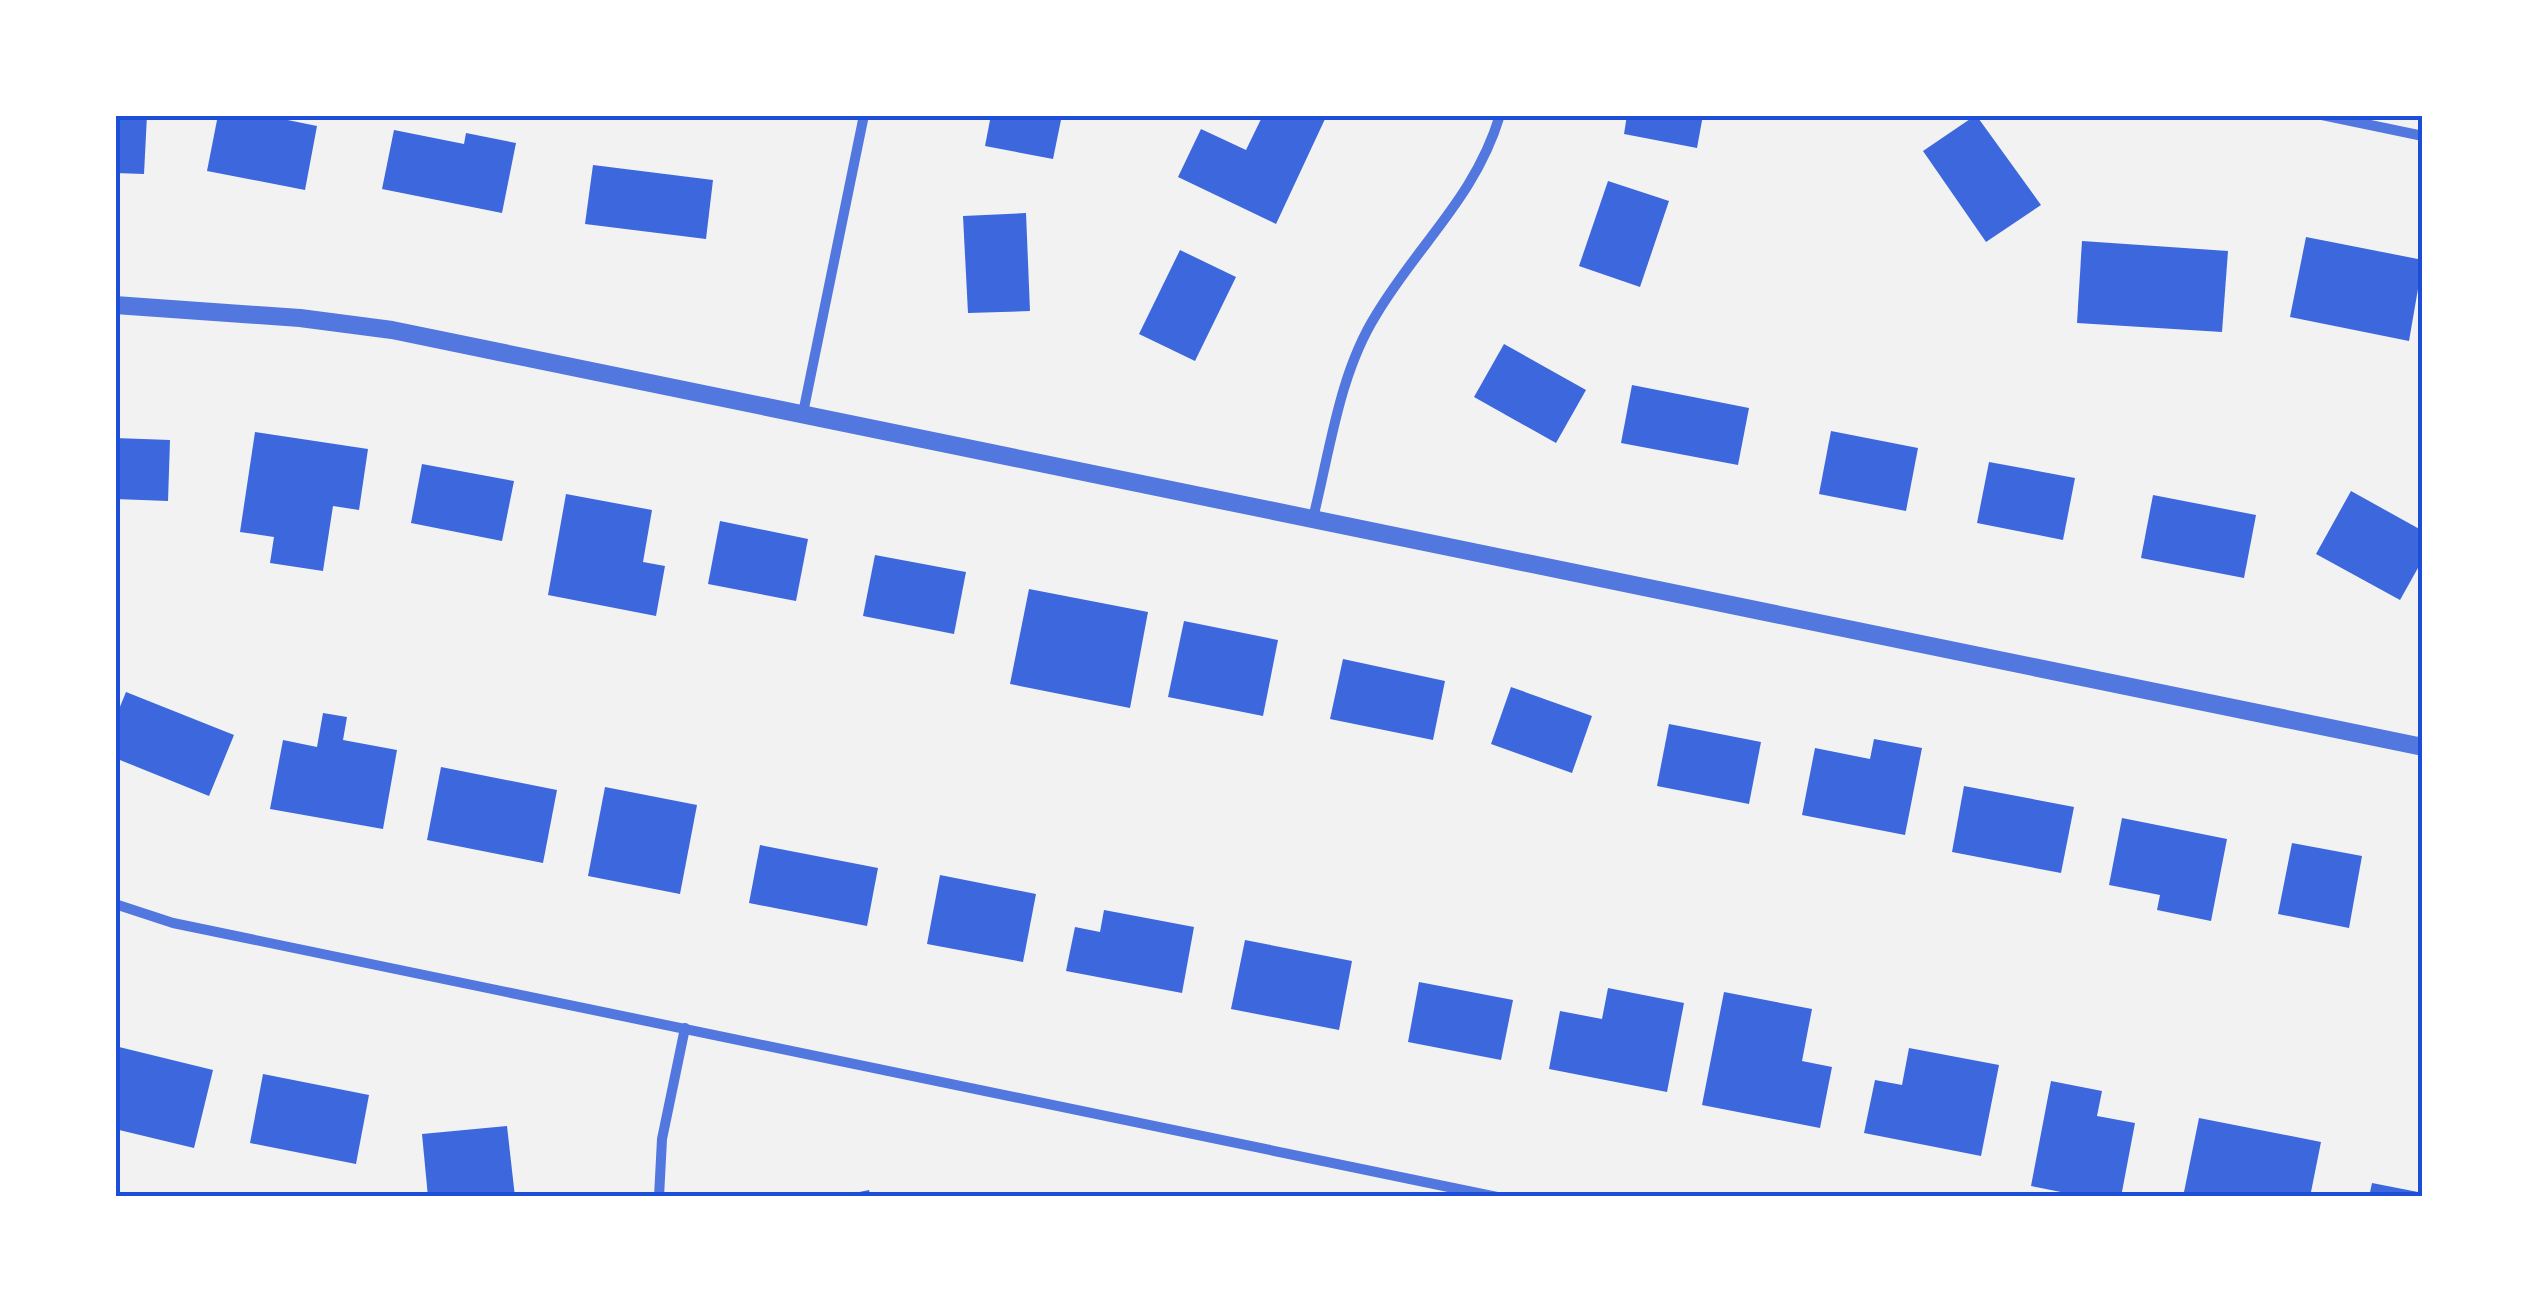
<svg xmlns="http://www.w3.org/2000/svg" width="2538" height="1312" font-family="'Source Sans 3',sans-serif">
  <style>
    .building { fill: #3d67dc }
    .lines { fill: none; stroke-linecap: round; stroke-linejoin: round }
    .minor { stroke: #5277de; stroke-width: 10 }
    .tertiary { stroke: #5277de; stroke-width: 18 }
    .neatline { fill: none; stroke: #1d4ed8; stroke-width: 4 }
  </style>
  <rect width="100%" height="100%" fill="#f2f2f2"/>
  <g class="building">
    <path d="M115,115h32l-3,59 -29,-1z"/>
    <path d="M218,115h45l54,11 -12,64 -98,-19z"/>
    <path d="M991,115h71l-9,44 -68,-13z"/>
    <path d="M1263,115l62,4 -49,105 -98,-47 23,-48 45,21z"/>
    <path d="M1627,115h76l-6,33 -73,-14z"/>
    <path d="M1976,115l65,90 -55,37 -63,-91z"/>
    <path d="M394,130l70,14 2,-11 50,10 -14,70 -120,-24z"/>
    <path d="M593,165l120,15 -7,59 -121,-15z"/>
    <path d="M1608,181l61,20 -29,86 -61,-21z"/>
    <path d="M1026,213l4,98 -62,2 -5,-97z"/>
    <path d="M2306,237l117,23 -14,81 -119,-24z"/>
    <path d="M2082,241l146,10 -6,81 -145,-9z"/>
    <path d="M1180,250l56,27 -41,84 -56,-27z"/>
    <path d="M1504,344l82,46 -30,53 -82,-46z"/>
    <path d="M1632,385l117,23 -11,57 -117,-22z"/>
    <path d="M1831,431l87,17 -12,63 -87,-17z"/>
    <path d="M255,432l113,17 -9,61 -26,-4 -10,65 -53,-8 4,-26 -34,-5z"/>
    <path d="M115,438l55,2 -2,61 -53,-2z"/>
    <path d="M1989,462l86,16 -12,62 -86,-17z"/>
    <path d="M422,464l92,17 -12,60 -91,-18z"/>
    <path d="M2351,491l72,40v28l-23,41 -84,-46z"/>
    <path d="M566,494l86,16 -9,52 22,4 -9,50 -108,-21z"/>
    <path d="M2153,495l103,20 -12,63 -103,-20z"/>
    <path d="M720,521l88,18 -12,62 -88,-17z"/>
    <path d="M875,555l91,17 -12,62 -91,-18z"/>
    <path d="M1029,589l119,23 -18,96 -120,-24z"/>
    <path d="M1184,621l94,19 -15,76 -95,-19z"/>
    <path d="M1343,659l102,22 -12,59 -103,-21z"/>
    <path d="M1511,687l81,29 -20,57 -81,-29z"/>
    <path d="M126,692l108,43 -25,61 -94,-38v-39z"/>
    <path d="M323,713l24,4 -4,23 54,10 -14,79 -113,-20 13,-69 34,7z"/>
    <path d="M1669,724l92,18 -12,62 -92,-18z"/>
    <path d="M1874,739l48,9 -17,87 -103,-20 13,-67 55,11z"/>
    <path d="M441,767l116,23 -14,73 -116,-23z"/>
    <path d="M1964,786l110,21 -13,66 -109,-21z"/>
    <path d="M605,787l92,18 -17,89 -92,-18z"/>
    <path d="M2122,818l105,21 -16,82 -54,-11 3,-15 -51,-10z"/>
    <path d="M2292,843l70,13 -13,72 -71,-14z"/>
    <path d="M760,845l118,23 -11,58 -118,-23z"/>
    <path d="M940,875l96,19 -13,68 -96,-18z"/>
    <path d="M1104,910l90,17 -12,66 -116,-22 9,-44 25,5z"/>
    <path d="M1245,940l107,21 -13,69 -108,-21z"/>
    <path d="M1419,982l94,18 -12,60 -93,-18z"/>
    <path d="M1608,988l76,15 -17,89 -118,-23 11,-58 42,8z"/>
    <path d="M1724,992l88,17 -10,52 30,6 -12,61 -118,-23z"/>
    <path d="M115,1046l98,24 -19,78 -79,-19z"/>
    <path d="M1909,1048l90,17 -18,91 -117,-23 11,-53 27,5z"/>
    <path d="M263,1074l106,21 -13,69 -106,-21z"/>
    <path d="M2051,1081l51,10 -5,25 38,7 -14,74h-35l-55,-11z"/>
    <path d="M2199,1118l122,24 -11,55h-127z"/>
    <path d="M507,1126l8,71h-87l-6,-63z"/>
    <path d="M2372,1183l51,10v4h-54z"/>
    <path d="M869,1190l2,7h-26v-2z"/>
  </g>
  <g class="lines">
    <g class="minor">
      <path d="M2322,115l101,21"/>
      <path d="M803,413l61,-298"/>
      <path d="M1313,518c17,-67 26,-144 63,-203 43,-72 99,-117 124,-200"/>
      <path d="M115,904l58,19 1324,274"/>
      <path d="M659,1197l3,-58 23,-111"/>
    </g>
    <path class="tertiary" d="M115,305l185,13 92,12 2031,417"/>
  </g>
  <rect width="2538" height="1312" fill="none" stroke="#ffffff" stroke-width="235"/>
  <rect x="118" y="118" width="2302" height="1076" class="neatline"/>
</svg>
